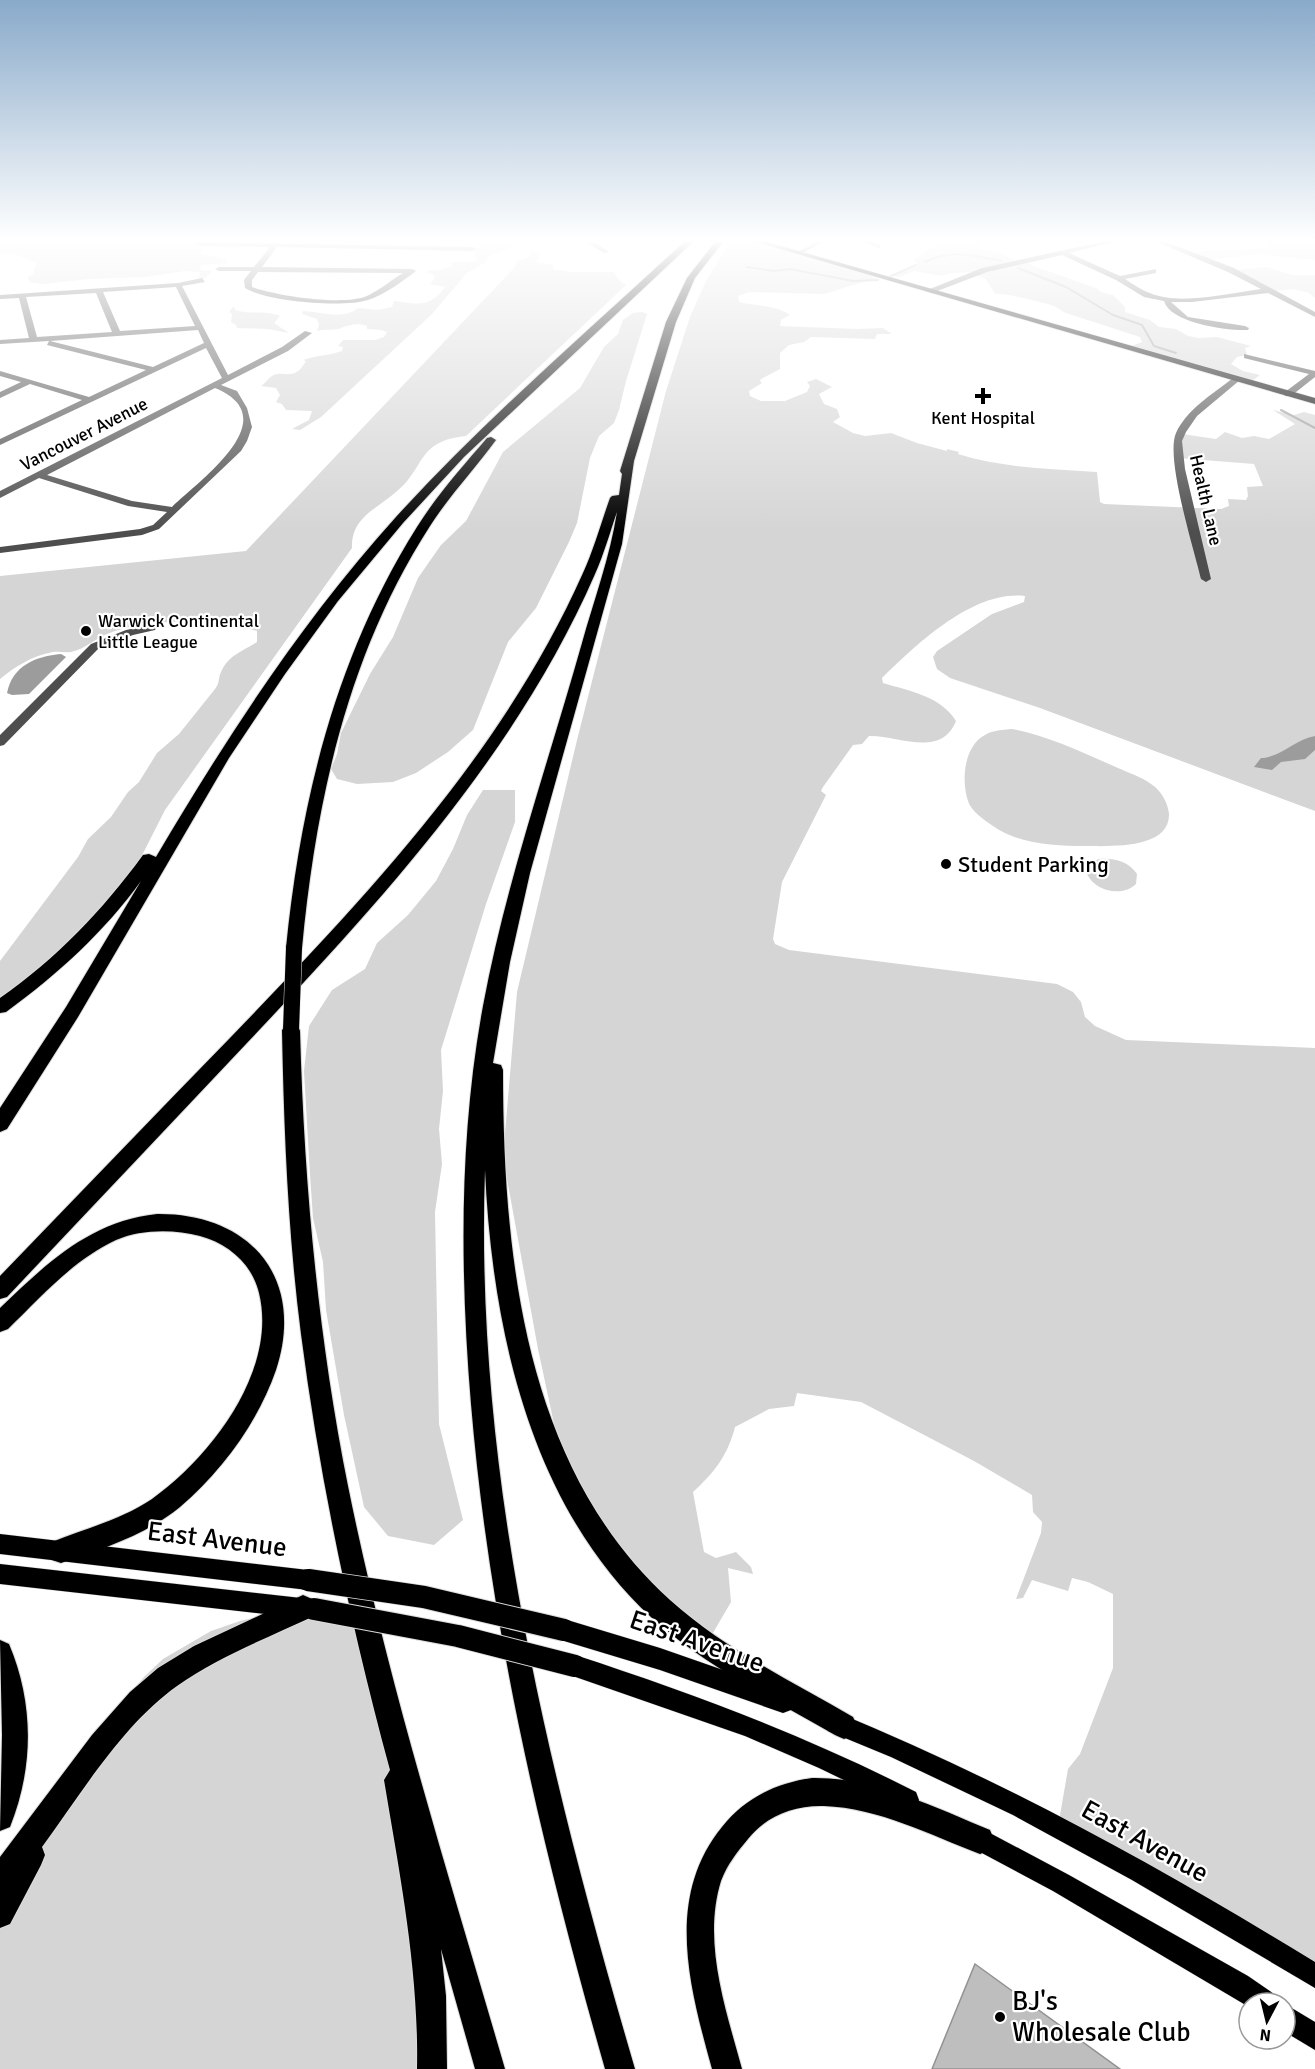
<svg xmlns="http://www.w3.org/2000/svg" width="1315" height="2069" font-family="Signika,sans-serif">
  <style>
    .green { fill: #d5d5d5 }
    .water { fill: #9c9c9c }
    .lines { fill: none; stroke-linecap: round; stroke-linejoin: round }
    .stream { stroke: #9c9c9c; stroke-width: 2 }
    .building { fill: #bebebe; stroke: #929292; stroke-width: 1.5 }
    .major-casing { stroke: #dbdbdb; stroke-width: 1 }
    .highway-casing { stroke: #dbdbdb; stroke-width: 2 }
    .minor { fill: #4e4e4e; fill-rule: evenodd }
    .major { fill: #000; fill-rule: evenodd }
    .highway { fill: #000; fill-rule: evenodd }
    .major-bridge-casing { stroke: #dbdbdb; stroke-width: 24; stroke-linecap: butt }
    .highway-bridge-casing { stroke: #dbdbdb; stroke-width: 17; stroke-linecap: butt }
    .major-bridge { stroke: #000; stroke-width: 22 }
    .highway-bridge { stroke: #000; stroke-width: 16 }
    .poi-dot { fill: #000; stroke: #fff; stroke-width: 2 }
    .labels { text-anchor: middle; stroke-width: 4.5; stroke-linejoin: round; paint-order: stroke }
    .far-poi-label { font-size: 18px; fill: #000; stroke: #fff }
    .far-street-label { font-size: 18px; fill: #000; stroke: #fff }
    .poi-label { font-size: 22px; fill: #000; stroke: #fff; text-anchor: start }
    .near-street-label { font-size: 27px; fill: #000; stroke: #fff }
    .near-poi-label { font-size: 27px; fill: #000; stroke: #fff; text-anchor: start }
  </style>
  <rect width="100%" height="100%" fill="#fff"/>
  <g class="green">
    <path d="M0,242h198l6,2 -4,4 2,3 -1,3 24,5 3,4 -27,2 -1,5 12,1 -8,8 -5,1 1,-8 -15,-1 -39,6 -57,2 -46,5 -14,-2 -1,-5 5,-3 4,-12c-18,-4 -15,-10 -37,-7z"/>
    <path d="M483,242h31l-1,5 -25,10 -2,5 -18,10 -37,43 -110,102 -21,13 -8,-1 17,-9 3,-9 -26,-1 -4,-6 -6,-2 4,-7 -4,-7 -15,-2c5,-3 7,-8 11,-10 12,-7 22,7 34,-15l-3,-1c13,-5 26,-4 39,-9l1,-4 -5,-1 5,-6h32l9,-3 3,-5 -6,-2 -14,-1v-3c-12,-4 -19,0 -29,3 -7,1 -14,0 -21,2l2,-6 -2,-6 -15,-5 1,-3c17,1 41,9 55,-3l19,2 15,-3 2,-6c24,3 36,7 51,-14l-15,-3 5,-6 -2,-4 -7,-1 2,-3h12l12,-4 -2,-4h24l4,-5 -5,-2 3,-4 -3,-2 8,-2z"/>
    <path d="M730,242h29l121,35 -56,17 -75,-2 -11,4 1,6c16,4 38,3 51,13l-9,5 -1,6 77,3 26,-1 9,6h-15l-2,5 -64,-2 -7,5 -15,3 -9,8v16l-19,10 -1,2 2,2 -13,8 1,5 11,5h24l22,-9 3,-6 -3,-4 9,-3 16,8 -13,7 5,10 13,5 3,8 -7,5 20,11 12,3 26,-3 26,10 30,8v-2l12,3 -1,2c45,14 92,15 139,18l3,30 4,2 117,5 8,-3 -1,-7 18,1 2,-4 -1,-9 16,-1 -9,-22 -76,-6 4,-24 34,5 9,-7 17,6 12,-2 15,3 26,-15 -22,-14 21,5 10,-3 11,3v396l-275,-103 -90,-30 -13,-9 -4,-12 4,-6 55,-37 32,-12 1,-6c-52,-6 -108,48 -143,82l1,5c26,8 58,13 73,38 -15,38 -59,14 -87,15l-7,8 -9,1 -30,42 -2,4 5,4 -44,87 -9,57 2,5 14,6 268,34 16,8 8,10 4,15 10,9 31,14 189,8v920l-256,-147 9,-52 12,-15 33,-86v-74l-25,-12 -16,-4 -4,13 -36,-11 -9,18 -7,1 25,-66 1,-11 -9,-10 -1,-17 -58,-34 -113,-59 -64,-9 -3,13 -25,3 -34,18c-7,28 -21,46 -42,65l11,60 12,6 20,-6 15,15 2,7 -25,-6 3,34 -21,36 -61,-46 -86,-126 -25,-117 -35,-192 14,-165 60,-252 89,-349 24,-74 16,-36z"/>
    <path d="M940,242h42l-3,5 1,3 18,2 19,9 8,-1 8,6 63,22 5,4 12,3 12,12v5l25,8 9,7 17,2 12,7 11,2 18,-1 34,9 -6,2 2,7 -10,2 -6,7 12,7 17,4 -9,7 -124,-34 15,-6 -2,-5 -74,-24c-5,-2 -8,-5 -12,-7 -7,-3 -53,-14 -59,-12l-9,-15 -13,-5 2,-2 -25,1 -8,3 -28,-5 -14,6 -8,-1 25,-11v-3l-3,-2z"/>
    <path d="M1267,242h48v18l-56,-6 -52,6 -17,-6 13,-3 65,-3 2,-2z"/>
    <path d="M535,252l5,3 -3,7 16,3v4l18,3h43l5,8 7,5 -160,151c-50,5 -40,32 -70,56 -19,17 -45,25 -44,56l-187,262 -37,73 -23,32 -105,90v-44l78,-104 10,-18 23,-22 17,-25 11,-10 18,-29 22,-19 36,-45c5,-6 3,-11 6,-17 7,-17 22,-21 36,-30v-11c-40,-13 -111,-13 -150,3 -12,5 -22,15 -36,18 -6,1 -12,-1 -18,0 -21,4 -37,14 -53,27v-103l246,-25 268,-283 3,-7 11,-3 2,-5z"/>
    <path d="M1267,267l25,8h23v23l-6,-5 -15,-4 -20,2 -40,-21z"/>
    <path d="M234,306l1,4c15,5 30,0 45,6l-6,7 15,10 -21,-4 -31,-1 -1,-3 -5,-3 1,-8 -3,-2z"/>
    <path d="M642,312l5,2 -21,67 -7,29 -5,13 -15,13 -9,22 -13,65 -8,19 -33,66 -28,34 -35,88 -25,22 -32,21 -23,9 -36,2 -20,-5 -6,-10 6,-15 4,-21 29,-59 23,-37 25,-59 23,-33 25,-24 37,-69 77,-64 24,-41 14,-13 5,-14 10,-7z"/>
    <path d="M1012,729c36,7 72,24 106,39 11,5 24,9 33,16 10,6 17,19 18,30 1,36 -60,32 -84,32 -30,0 -67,-2 -92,-20 -9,-6 -22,-15 -25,-25 -7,-21 -4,-55 17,-66 8,-5 18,-5 27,-6z"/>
    <path d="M483,790h32v32l-29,82 -45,146 2,41 -4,38 3,35 -7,48 4,212 24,96 -29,25 -46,-9 -24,-29 -20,-92 -18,-105 -3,-48 -10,-44 -3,-43 -6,-104 5,-45 23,-36 33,-21 12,-26 31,-28 28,-34 17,-32 14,-34z"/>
    <path d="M1099,859c15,-1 29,2 38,15l-1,10c-14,14 -44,7 -50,-13l6,-9z"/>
    <path d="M269,1614l96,2 20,93 45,360h-430v-176l83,-142 61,-74 19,-18 48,-28 29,-10z"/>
  </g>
  <g class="water">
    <path d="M61,654l5,3 -37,37 -17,1 -5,-2c5,-27 29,-37 54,-39z"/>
    <path d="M1315,736v14l-10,9 -24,3 -9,8 -18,-3 7,-9c21,-1 34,-19 54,-22z"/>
  </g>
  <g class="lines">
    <g class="stream">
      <path d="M925,262c28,-14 48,-6 77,-1"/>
      <path d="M747,267l27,4 16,-2 63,12 25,-1"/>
      <path d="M1018,268l48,19 47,28 29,10 12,21 22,7"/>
      <path d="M889,277l27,-12"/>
      <path d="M1281,410l34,18"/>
    </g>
  </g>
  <path class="building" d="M975,1964l145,105h-188z"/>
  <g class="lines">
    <defs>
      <g id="major">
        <path d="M756,242h11l548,156v6z"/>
        <path d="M0,1534l308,36 7,3 3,7 -3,7 -7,3 -308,-36z"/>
        <path d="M0,1564l301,34 7,3 3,7 -3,7 -7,3 -301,-34z"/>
        <path d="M564,1619l96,29 123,43 8,3 3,8 -3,8 -8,3 -123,-43 -96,-29 -7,-4 -4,-7 4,-7z"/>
        <path d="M575,1655c117,38 231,81 341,137l3,8 -3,8 -8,3 -89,-43 -74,-32 -178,-62 -3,-8 3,-8z"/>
        <path d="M836,1712c168,69 324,155 479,250v26l-183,-108 -119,-65 -122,-58 -63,-26 -3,-8 3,-8z"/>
        <path d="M973,1824l96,51 179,101 26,18 4,9h-29v4l-196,-116 -88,-47 -4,-8 4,-8z"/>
        <path d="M1285,2004l30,18v28l-30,-18z"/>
      </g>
      <g id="highway">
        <path d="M684,242h9l-229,215 -61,66 -65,78 -53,73 -56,84 -151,259 -71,112 -7,3v-24l66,-101 75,-126c-37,51 -83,93 -135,131l-6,1v-15c57,-40 102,-87 143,-143l6,-1 7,3c71,-120 146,-236 240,-340 89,-98 191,-185 288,-275z"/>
        <path d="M715,242h8l-28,36 -19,44 -42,139 -12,83 -92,329 -20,89 -17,101 8,2 2,5c0,185 21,398 167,530 53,48 121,81 183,117l4,9 -4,9 -9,4 -9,-4c-62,-36 -130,-69 -183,-117 -122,-112 -160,-290 -167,-448 -11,306 65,608 150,899h-30c-62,-218 -115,-438 -134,-665 -11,-132 -12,-268 12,-398 23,-124 65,-242 99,-363 12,-43 28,-86 35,-131 -7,20 -13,42 -22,62 -79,181 -215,328 -349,470 -79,84 -159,168 -239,253l-7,2v-23c77,-80 153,-159 230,-238 135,-140 273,-285 353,-465 11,-24 18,-50 27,-75l2,-2 7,-1 3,-21 -2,-3 46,-149 21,-44z"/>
        <path d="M491,437l5,3c-21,29 -47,56 -66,86 -82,127 -114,274 -128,422l-2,4h-12l-2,-4c15,-149 50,-292 131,-421 20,-32 46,-61 70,-89z"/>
        <path d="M291,1023l6,2 3,5c4,153 18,306 48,456 40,198 101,390 157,583h-30l-34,-120 5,47 1,73h-30c2,-98 -17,-193 -33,-289l6,-10c-39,-144 -70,-289 -89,-436 -13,-101 -17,-202 -19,-304l3,-5z"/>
        <path d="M157,1214c93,-1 149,64 119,156 -18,52 -54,101 -96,137 -34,28 -78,42 -119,56l-9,-3 -3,-9 3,-9c34,-14 69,-22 100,-43 59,-42 126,-129 107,-206 -7,-29 -30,-49 -59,-57 -26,-7 -59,-7 -84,4 -43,20 -75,57 -108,89l-8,3v-24c46,-44 90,-87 157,-94z"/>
        <path d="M303,1595l9,4 4,9 -4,9c-45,21 -94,40 -135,69 -55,39 -96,108 -135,161l3,8 -4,10 -31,59 -10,4v-71l92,-122 38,-43 28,-24 36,-22z"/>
        <path d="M0,1640l9,4c25,59 25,123 1,183l-10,4 2,-96z"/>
        <path d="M812,1778c62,-1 122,29 178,52l4,10 -4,10 -10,4c-50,-19 -101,-46 -156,-48 -30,-1 -58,10 -76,33 -11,13 -21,26 -27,42 -19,61 5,129 21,188h-30c-22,-80 -48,-171 10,-242 23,-29 54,-44 90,-49z"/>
      </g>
    </defs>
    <use href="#major" class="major-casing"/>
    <use href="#highway" class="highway-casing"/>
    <g class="minor">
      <path d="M200,242l273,5 3,2 -3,2 -196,-4 -15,20 150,2 4,2c-13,10 -32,24 -48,29 -25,8 -101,2 -123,-12l-1,-8 7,-9h-32l-4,-2 4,-2h35l16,-20 -70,-1 -3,-2zM258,272l145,1c-12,7 -23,17 -36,23 -24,10 -89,0 -115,-9v-7z"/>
      <path d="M586,242h8l15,10 -5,1z"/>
      <path d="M816,242h8l-23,12 -5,-1z"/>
      <path d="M862,242h11l9,4 -3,2z"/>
      <path d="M1101,242h12l-44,11 51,23 36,-7v4l-31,6c8,5 16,11 25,14 29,13 80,0 111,-4l-33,-17 -71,-30h9l68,26 81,44v5l-47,-24 -76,9h-21l17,15 57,9 4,2 -1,2c-21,1 -78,-7 -84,-29l-20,-4 -28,-17 -54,-25 -75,17 -55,21 -7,-2 57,-23z"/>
      <path d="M202,278l3,4 -23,4 46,89 54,-28 23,-16 7,2 -24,18 -67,34 16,6 10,17 5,19 -5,14 -6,10 -82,78 -17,6 -142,18v-6l140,-18 13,-4 14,-13 -39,-6 -89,-28 -39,20v-7l222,-113 -16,-30 -206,97v-6l82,-39 -52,-16 -30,14v-6l21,-10 -21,-6v-5l89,26 57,-27 -99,-25 2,-4 -49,3v-4l29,-2 -10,-40 -19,1v-4l178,-12zM176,287l19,39 -75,5 -17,-39zM96,293l16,39 -75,5 -11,-40zM198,330l6,13 -51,24 -103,-26zM215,388c73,30 -15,92 -43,119l-40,-6 -85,-26z"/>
      <path d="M1244,354l71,17v6l-24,19h-6v-4l24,-18 -65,-16z"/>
      <path d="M1233,378l7,2 -43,36 -11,16 -4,9 3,28 26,110 -5,3 -5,-3c-7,-30 -36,-121 -25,-146 11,-24 37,-39 57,-55z"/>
      <path d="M151,625l5,3 -1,2 -22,5 -34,13 -95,97 -4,1v-11l91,-91 35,-14z"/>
    </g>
    <use href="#major" class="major"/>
    <use href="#highway" class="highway"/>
    <defs>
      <g id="major-bridge">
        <path d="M308,1580l116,17 140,33"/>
        <path d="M314,1609l144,27 117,30"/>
      </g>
      <path id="highway-bridge" d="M291,1030l3,-82"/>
    </defs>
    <use href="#major-bridge" class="major-bridge-casing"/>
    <use href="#highway-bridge" class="highway-bridge-casing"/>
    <use href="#major-bridge" class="major-bridge"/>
    <use href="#highway-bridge" class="highway-bridge"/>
  </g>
  <linearGradient id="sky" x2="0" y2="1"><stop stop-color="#89aaca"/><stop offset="0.45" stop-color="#fff"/><stop offset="1" stop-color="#fff" stop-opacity="0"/></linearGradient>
  <rect width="1315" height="532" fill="url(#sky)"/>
  <g class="poi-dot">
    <path d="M980 387h6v6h6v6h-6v6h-6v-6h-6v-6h6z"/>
    <circle cx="86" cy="631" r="6"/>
    <circle cx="946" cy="864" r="6"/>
    <circle cx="1000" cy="2017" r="6"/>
  </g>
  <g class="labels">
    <g class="far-poi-label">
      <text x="983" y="424">Kent Hospital</text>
      <text x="98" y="627" text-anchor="start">Warwick Continental<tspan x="98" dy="21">Little League</tspan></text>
    </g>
    <g class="far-street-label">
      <text transform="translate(84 434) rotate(-27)" y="6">Vancouver Avenue</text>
      <text transform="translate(1206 500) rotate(77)" y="6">Health Lane</text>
    </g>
    <g class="poi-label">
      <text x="958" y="872">Student Parking</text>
    </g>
    <g class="near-street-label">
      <text transform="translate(217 1539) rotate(7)" y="9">East Avenue</text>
      <text transform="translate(697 1641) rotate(19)" y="9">East Avenue</text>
      <text transform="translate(1145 1841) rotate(29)" y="9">East Avenue</text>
    </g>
    <g class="near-poi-label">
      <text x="1012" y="2010">BJ's<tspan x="1012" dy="31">Wholesale Club</tspan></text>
    </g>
  </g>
  <g transform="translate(1267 2021) rotate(187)"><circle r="28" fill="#ffffff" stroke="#999999" stroke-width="1.5"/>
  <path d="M0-4.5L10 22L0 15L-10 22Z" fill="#000000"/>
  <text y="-9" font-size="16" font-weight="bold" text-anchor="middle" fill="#000000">N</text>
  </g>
</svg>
